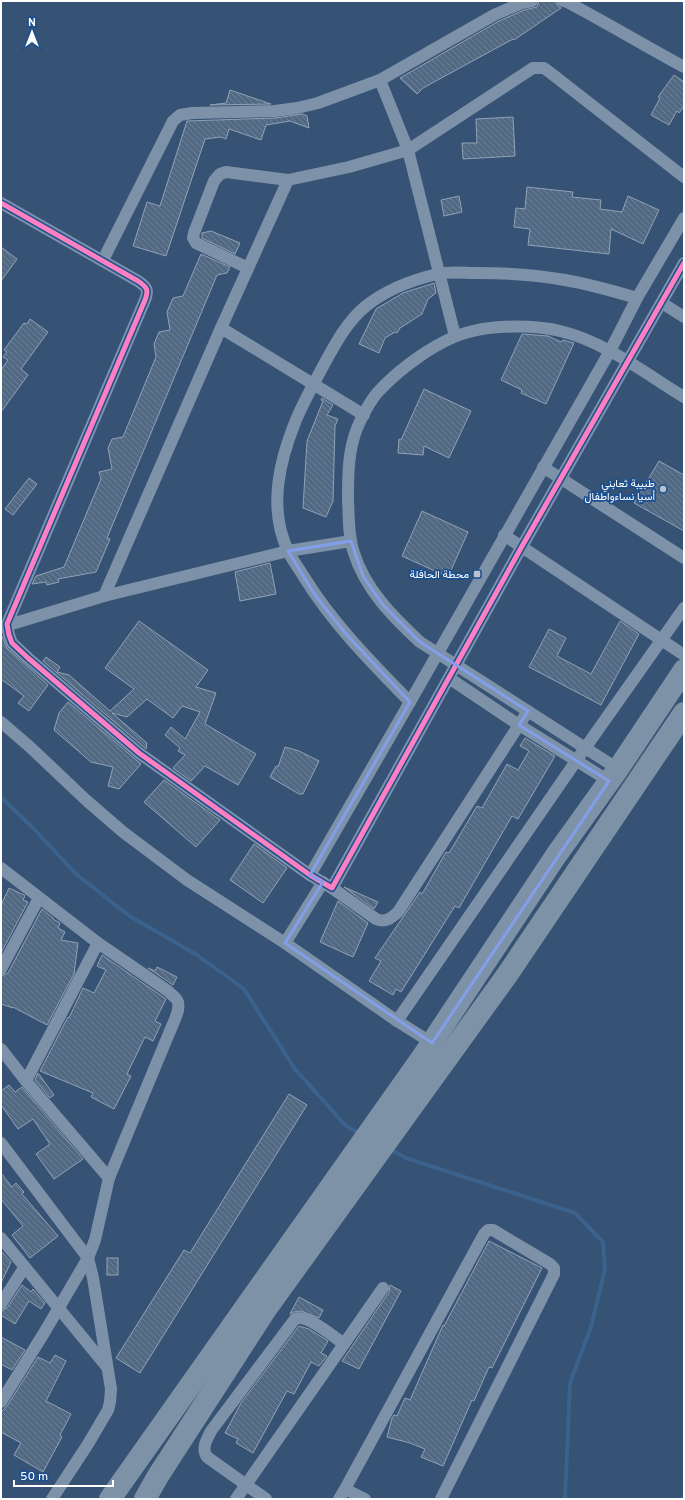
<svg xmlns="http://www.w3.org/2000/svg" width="685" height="1500" font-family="Overpass,Vazirmatn,sans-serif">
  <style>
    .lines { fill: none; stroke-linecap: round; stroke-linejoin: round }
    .stream { stroke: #3b618d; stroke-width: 4 }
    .building { fill: url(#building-back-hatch); stroke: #92a2b6 }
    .street { stroke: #7d92a8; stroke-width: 12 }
    .highway { stroke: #7e92a7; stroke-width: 22 }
    .cycleway-casing { stroke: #1b4f8f; stroke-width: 8 }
    .cycleway { stroke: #ff80c0; stroke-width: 5 }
    .marked { fill: none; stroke: #839eea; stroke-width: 3; stroke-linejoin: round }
    .poi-dot { fill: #b9c2ce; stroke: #1b4f8f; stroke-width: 1.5 }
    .labels { text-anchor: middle; stroke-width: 3.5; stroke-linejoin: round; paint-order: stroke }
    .poi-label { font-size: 11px; fill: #fff; stroke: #1b4f8f; text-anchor: end }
  </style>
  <defs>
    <pattern id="building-back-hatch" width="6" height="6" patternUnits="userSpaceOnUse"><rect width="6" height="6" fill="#526984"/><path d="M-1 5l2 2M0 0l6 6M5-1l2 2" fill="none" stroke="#6c8096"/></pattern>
  </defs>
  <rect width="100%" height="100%" fill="#365274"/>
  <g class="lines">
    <g class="stream">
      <path d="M1,797l33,32 41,44 53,42 69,40 47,34 51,80 51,57 15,8"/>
      <path d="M390,1149l16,9 169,55 28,29 2,27 -14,58 -21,56 -5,116"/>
    </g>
  </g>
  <g class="building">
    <path d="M539,1h17l2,5 3,2 -47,32 -1,-1 -90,49 -6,6 -17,-16 97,-56 27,-12 13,-3z"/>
    <path d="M674,75l10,7v24l-5,7 -2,-2 -8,14 -18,-10 9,-17 -2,-1z"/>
    <path d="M230,90l41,14 -61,1 16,-2z"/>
    <path d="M303,114l4,2 2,12 -19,-7 -24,4 -5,15 -32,-11 -3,10 -5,-2 -16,2 -39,117 -33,-10 14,-44 13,4 27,-85 88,-3z"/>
    <path d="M513,117l2,39 -52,3 -1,-16h15l-1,-24z"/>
    <path d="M527,187l46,5 -1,5 29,3 -1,9 22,3 6,-16 31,14 -16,34 -32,-15 -2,25 -81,-9 2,-16 -16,-2 2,-19 9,1z"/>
    <path d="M459,196l3,16 -18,4 -3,-16z"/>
    <path d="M211,231l29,12 -5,11 -33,-16v-5z"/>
    <path d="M1,247l16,12 -16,22z"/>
    <path d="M201,254l29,13 -3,6 -10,2 -110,263 3,1 -14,33 -38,7 1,3 -12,3 -1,-3 -14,2 4,-8 28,-9 37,-88 -2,-7 13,-3 -4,-21 4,-9 11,-2 33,-80 -2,-13 5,-12 11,-2 -3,-18 6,-14 10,-2z"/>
    <path d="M434,283l2,10 -8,6 -6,15 -22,14 -3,5 -2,-1 -10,6 -6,15 -20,-9 17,-35 27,-16z"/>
    <path d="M30,319l18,13 -27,37 7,6 -27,37v-42l7,-10 -5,-3 4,-5 -3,-2 20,-27 3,1z"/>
    <path d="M522,334l26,2 13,6 2,-2 11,3 -28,61 -25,-11 1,-3 -21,-10z"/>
    <path d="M424,389l47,22 -22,47 -25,-12 -1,9 -25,-2 1,-14 2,1z"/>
    <path d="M322,398l11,7 -6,10 11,4 -3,7 -2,75 -7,16 -23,-9 4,-67 16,-40 -2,-1z"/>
    <path d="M659,461l25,14v56l-50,-28z"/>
    <path d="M29,478l8,6 -24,31 -8,-6z"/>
    <path d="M422,511l46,21 -20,45 -46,-21z"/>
    <path d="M270,563l6,31 -36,7 -5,-29z"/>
    <path d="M139,621l69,49 -12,17 20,6 -11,31 51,30 -18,31 -33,-19 -14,15 -18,-13 12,-13 -7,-4 2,-3 -15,-13 6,-8 14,12 15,-27 -18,-6 -9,12 -26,-19 -20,18 -15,-4 35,30 -1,6 -103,-88 3,-4 14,10 -3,5 12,3 41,36 24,-22 -29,-21z"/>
    <path d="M620,621l19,13 -38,71 -72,-38 20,-38 17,9 -9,18 34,18z"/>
    <path d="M1,634l6,14 41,37 -19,26 -11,-8 6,-7 -23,-17z"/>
    <path d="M68,702l73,62 -22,25 -11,-3 5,-19 -22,-5 -37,-32 5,-17z"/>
    <path d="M525,738l30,18 -37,63 -6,-3 -53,92 -4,-2 -54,86 -5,-3 -3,6 -24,-14 12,-20 -6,-3 45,-66 2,2 24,-42 3,1 28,-47 5,2 25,-44 11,6 11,-19 -9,-5z"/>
    <path d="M285,747l14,4 20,10 -16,33h-4l-29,-17 6,-11 2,1z"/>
    <path d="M164,780l56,40 -24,27 -52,-45z"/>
    <path d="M254,844l33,24 -24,35 -33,-23z"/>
    <path d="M344,887l34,15 -4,7z"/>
    <path d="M9,888l15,7 1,1 -2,4 5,2 -27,51v-48z"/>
    <path d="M338,901l30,22 -15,34 -33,-15z"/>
    <path d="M42,909l11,9v1l7,4 -2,5 7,4 -4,8 17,3 -4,31 -27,51 -34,-18v1l-12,-4v-28l7,-3z"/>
    <path d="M102,955l64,44 -11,22 6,3 -8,17 -8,-4 -18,37 4,2 -17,33 -23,-12 2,-4 -53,-22 28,-54 1,1 14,-30 11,5 12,-23 -9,-4z"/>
    <path d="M157,967l20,10 -4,8 -25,-17 7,3z"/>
    <path d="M38,1073l16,22 -4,3 -15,-18z"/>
    <path d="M9,1085l6,7 7,-5 61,72 -29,20 -18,-25 14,-10 -17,-25 -15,10 -17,-24v-14z"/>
    <path d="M289,1094l18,11 -167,268 -24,-15 68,-108 6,3z"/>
    <path d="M1,1173l11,14 4,-4 8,9 -2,2 36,42 -28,22 -18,-23 11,-9 -22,-27z"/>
    <path d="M489,1241l53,27 -50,100 -3,-1 -15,34 -2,-1 -29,66 -22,-9 4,-8 -15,-6 -23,-6 5,-19 2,-3 3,1 8,-18 5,2 33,-75 1,1z"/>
    <path d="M1,1251l10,11 -10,21z"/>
    <rect x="107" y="1258" width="11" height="17"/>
    <path d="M22,1285l9,7 2,-3 12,14 -4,6 -12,-8 -14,23 -14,-9v-4l6,-3z"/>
    <path d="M390,1285l11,6 -42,78 -17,-8 47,-69z"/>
    <path d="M299,1297l24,13 -4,8 -18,-7 -7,1 -4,2z"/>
    <path d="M299,1326l10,3 19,12 -7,12 6,3 -8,10 -8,-4 -17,32 -7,-3 -34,62 -17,-10 2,-4 -13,-6 16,-30z"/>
    <path d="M1,1337l24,13 -13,20 -11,-6z"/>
    <path d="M55,1355l11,6 -20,40 25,13 -11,21 2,2 -19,35 -29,-17 7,-12 -20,-11v-20l6,-6 31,-49 12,6z"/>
  </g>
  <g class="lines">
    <g class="street">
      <path d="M563,1l4,1c40,21 78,44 117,65"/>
      <path d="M380,80l28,70 47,186"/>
      <path d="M1,203l137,78c9,6 11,9 7,19l-138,324 2,11 3,8 16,15 111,95 171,122 22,13 189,-340 163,-285"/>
      <path d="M103,260l70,-139 7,-6 12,-2 83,-2 22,-3 21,-5 62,-23 114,-65 28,-12 10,-2"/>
      <path d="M248,268l-52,-25 -3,-5 1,-5 20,-52 6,-7 6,-2 62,8 61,-13 59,-17 125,-82h11l8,6 132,103"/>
      <path d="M662,303l22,14"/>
      <path d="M221,328l143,87"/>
      <path d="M543,467l141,91"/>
      <path d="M504,535l180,120"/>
      <path d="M104,596l117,-268 67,-148"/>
      <path d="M2,627l102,-31 184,-45 63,-10"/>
      <path d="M449,678l70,47 90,56"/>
      <path d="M410,702c-38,-39 -77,-78 -106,-125 -5,-9 -12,-17 -16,-26 -20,-43 -9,-89 8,-131 7,-17 16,-33 25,-50 12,-22 25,-48 45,-64 20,-16 46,-26 71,-32 13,-3 28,-1 42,-1 28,0 57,2 86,7 24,4 48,11 72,18"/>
      <path d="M1,722l29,25 56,53 37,32 64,48 98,63 112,78 35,22"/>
      <path d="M618,769l-198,-127c-27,-25 -55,-53 -66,-89 -6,-17 -5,-36 -6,-53 0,-20 0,-41 5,-59 3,-14 15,-37 24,-48 23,-25 63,-55 96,-62 26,-6 62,-6 87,0 44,10 86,43 124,66"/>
      <path d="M1,868l97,75 70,48c3,3 7,6 9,9 5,8 -4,23 -7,31l-61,147 -14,62 -7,18 -44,75 -43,69"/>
      <path d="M310,875l100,-173 200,-351 27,-53 47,-80"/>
      <path d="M332,888l44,31c10,4 15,-1 22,-7l130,-201"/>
      <path d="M285,943l38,-61"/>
      <path d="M1,969l38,-71"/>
      <path d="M397,1021l179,-260 108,-153"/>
      <path d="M1,1049l25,32 83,97"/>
      <path d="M26,1081l72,-138"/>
      <path d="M1,1143l87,115 5,20 18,111 -1,13 -2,8 -20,34 -36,55"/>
      <path d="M1,1238l106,129"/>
      <path d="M1,1304l23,-36"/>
      <path d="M345,1489l139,-255 4,-4h5l57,34 4,4v6l-113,225"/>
      <path d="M236,1499l147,-211"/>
      <path d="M266,1499l-59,-42c-6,-9 0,-18 4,-26l84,-112c11,-6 39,18 49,25"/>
      <path d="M339,1499l6,-10 20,10"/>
    </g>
    <g class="highway">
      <path d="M110,1499l313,-443 134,-202 61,-85 66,-99"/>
      <path d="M145,1499l13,-23 108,-167 241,-334 177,-262"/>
    </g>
    <defs>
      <path id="cycleway" d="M1,203l137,78c9,6 11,9 7,19l-138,324 2,11 3,8 16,15 111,95 171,122 22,13 189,-340 163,-285"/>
    </defs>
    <use href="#cycleway" class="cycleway-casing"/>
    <use href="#cycleway" class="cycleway"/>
  </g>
  <path class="marked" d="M351,541l12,35 20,29 37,37 108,69 -9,14 90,56 -177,262 -147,-100 38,-61 -13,-7 100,-173 -64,-68 -31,-39 -27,-44z"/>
  <g class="poi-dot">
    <circle cx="663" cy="489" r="4"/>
    <rect x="473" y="570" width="8" height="8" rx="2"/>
  </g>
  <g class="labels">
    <g class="poi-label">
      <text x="655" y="487">طبيبة ثعابني<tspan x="655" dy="13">أسيا نساءواطفال</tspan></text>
      <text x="469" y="578">محطة الحافلة</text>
    </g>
  </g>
  <rect width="685" height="1500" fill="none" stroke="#ffffff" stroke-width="4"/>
  <g transform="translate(32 32)" stroke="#1b4f8f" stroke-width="3" paint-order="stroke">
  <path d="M0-3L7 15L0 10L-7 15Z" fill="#ffffff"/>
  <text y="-6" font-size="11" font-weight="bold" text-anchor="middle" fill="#ffffff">N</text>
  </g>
  <path d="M14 1480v6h99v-6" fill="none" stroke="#ffffff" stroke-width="2"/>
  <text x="20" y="1480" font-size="12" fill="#ffffff" stroke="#1b4f8f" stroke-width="3" paint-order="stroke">50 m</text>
</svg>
